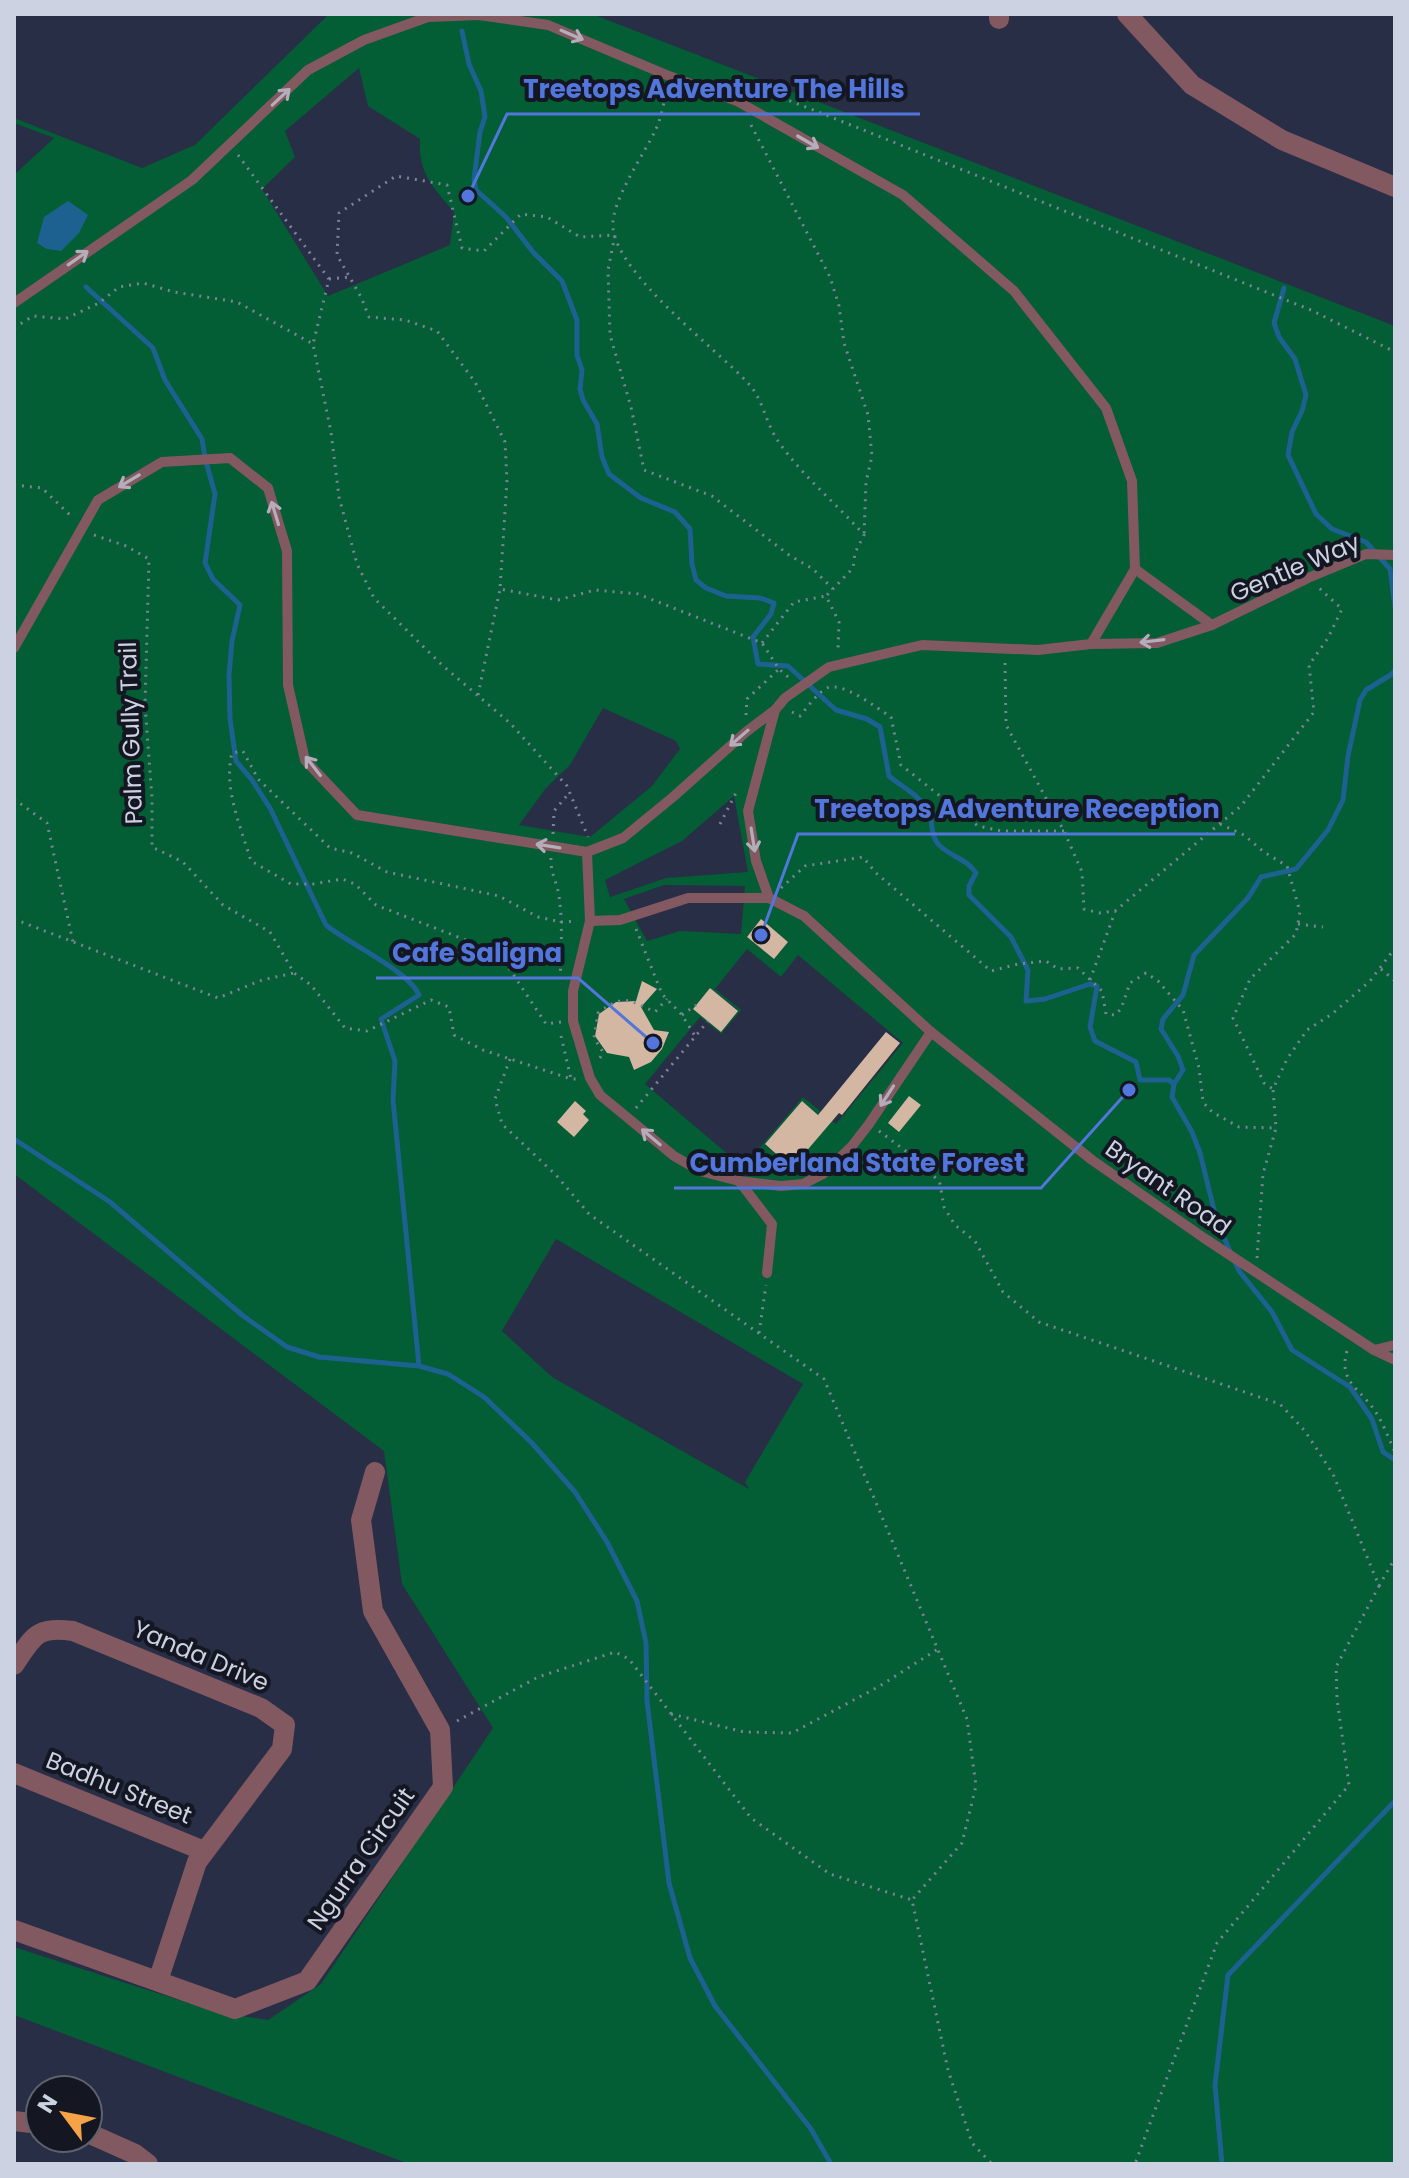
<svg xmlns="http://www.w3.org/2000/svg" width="1409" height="2178" font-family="Poppins,sans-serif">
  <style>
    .green { fill: #035d35; fill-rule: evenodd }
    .water { fill: #1d6190 }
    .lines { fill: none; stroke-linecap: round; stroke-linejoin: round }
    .stream { stroke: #1d6190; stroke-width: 5 }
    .building { fill: #d4b7a2 }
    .path { stroke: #7d8397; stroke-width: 3; stroke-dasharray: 2 6; stroke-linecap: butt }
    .lane { stroke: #825861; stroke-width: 10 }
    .street { stroke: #825861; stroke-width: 20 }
    .oneway { stroke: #b6adbb }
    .labels { text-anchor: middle; stroke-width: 8; stroke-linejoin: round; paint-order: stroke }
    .street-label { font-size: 24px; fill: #ccd2e1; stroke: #141722 }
    .leader { fill: none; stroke: #5276db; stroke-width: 3 }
    .callout-dot { fill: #5276db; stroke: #141722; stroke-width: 3 }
    .callout-label { font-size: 26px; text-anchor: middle; font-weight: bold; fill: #5276db; stroke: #141722; stroke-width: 8; stroke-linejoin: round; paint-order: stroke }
  </style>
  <rect width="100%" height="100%" fill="#272e46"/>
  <path class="green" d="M329,14h263l803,312v1838h-986l-395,-149v-68l202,65 52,8 53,-36 172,-256 -91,-144 -18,-133 -370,-277v-999l40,-37 -40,-15v-5l128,50 53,-23zM359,68l9,38 52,33c-2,35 13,48 34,73l-4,33 -122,51 -66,-107 33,-32 -10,-26zM603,708l73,33 4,8 -28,37 -62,51 -71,-12 27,-37 24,-23zM734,796l14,76 -82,6 -56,19 -5,-17 77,-39zM664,885l81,1 -4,48 -61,-3 -33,10 -23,-42zM761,920l27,22 -14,17 -27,-22zM747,949l34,28 17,-22 105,88 -67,81 -33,-27 -60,70 -98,-83 55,-67 21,17 20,-24 -26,-21zM710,988l28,22 -17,21 -28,-22zM632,1001l9,7 11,22 17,3c-8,19 -15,29 -35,37l-5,-14 -21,-3 -13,-18 4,-21 17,-12zM802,1101l27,23 -37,43 -27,-22zM556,1239l247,145 -58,98 4,7 -197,-112 -50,-46z"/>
  <path class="water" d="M68,201l20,14 -9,18 -18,18 -14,-2 -10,-6 7,-26z"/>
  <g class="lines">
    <g class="stream">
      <path d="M462,31l7,33 12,27 4,26 -5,15 -6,47 2,11 30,27 27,35 29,29 15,39v35l5,15 -2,19 3,11 14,24 5,33 7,17 32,24 34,14 15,17 2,35 4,16 10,8 20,8 34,2 14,5 -3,11 -18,23 5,27 30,2 48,44 31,9 13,8 9,49c13,11 30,19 39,34 6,11 1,26 12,36 12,11 27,13 36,27l-7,13v9l42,42 17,33 -2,31 19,-2 45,-15 7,2 -7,41 5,14 41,21 4,18h29l5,4 -2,13 20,35 8,21 17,69 13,29"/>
      <path d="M86,287l67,61 12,32 37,59 3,19 10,36 -10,69 8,16 27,26 -8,36 -3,34 1,44 6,42 16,19 18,28 56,117c23,19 83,46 93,70l-38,24 14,42 -2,39 26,266"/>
      <path d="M1284,288l-10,35 5,14 16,22 11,36 -4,16 -10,21 -4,23 28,59 16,15 34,13 24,27 5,38"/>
      <path d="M1174,1084l9,-14 -5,-14 -17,-27 2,-10 20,-24 11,-40 54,-57 13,-21 35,-8 32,-39 15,-30 5,-44 12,-56 6,-10 26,-16 3,-4"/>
      <path d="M14,1139l96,63 132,113 45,32 32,10 100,9 29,8 36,23 47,45 44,50 32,50 30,59 9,42 1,58 22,182 21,75 25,48 96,123 20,35"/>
      <path d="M1234,1260l5,11 33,41 20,38 58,37 22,32 11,33 12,8"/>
      <path d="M1222,2164l-7,-79 13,-110 167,-174"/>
    </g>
  </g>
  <g class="building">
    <path d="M761,919l27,23 -14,17 -27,-22z"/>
    <path d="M642,981l15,8 -16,18 13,23 15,2 -7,17 -11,13 -17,8 -5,-13 -22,-4 -12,-17 4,-22 17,-12 20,-1z"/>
    <path d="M710,988l28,23 -17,21 -28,-23z"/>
    <path d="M886,1032l14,11 -58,72 -3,-2 -47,55 -27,-24 37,-43 16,14z"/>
    <path d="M909,1096l12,9 -22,27 -11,-9z"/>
    <path d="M575,1101l11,10 -3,3 6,6 -15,17 -17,-15z"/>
  </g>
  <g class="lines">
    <g class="path">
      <path d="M667,88c-3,13 -5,28 -11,41 -11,24 -46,73 -43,99 5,47 102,120 134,154 16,16 18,40 31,59 24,35 58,62 86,94l-9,18 -2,15 -19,20"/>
      <path d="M759,97l13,-3 44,17 495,199 84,42"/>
      <path d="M751,125l79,152 9,29 5,37 24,72 4,41 -6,26 -2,53"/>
      <path d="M238,155l91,124 -16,65"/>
      <path d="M329,279l20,-2"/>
      <path d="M14,328l19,-12 32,3 34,-16 20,-16 24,-4 31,9 63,10 76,42 18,88 8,65 18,67 17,34 68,67 68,58 57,63 21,51"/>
      <path d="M14,485l28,3 31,30"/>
      <path d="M94,535l32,11 23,13 -4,146 7,93v49l31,15 40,43 47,27 24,41 17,12 34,43 22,3 64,-31 18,7 5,28 29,15 88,29h7"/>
      <path d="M762,643l32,-41 32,-6"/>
      <path d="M1005,663l1,62 58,106 18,41 2,37 15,4 16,-2 126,-105 73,-94 -5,-47 19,-27 14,-29 -23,-21"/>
      <path d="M788,677l-9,-8 -17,-26 -124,-49 -43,-4 -37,10 -58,-11 7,-109 -2,-38 -30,-60 -38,-51 -32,-11 -36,-3 -8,-20 -24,-42 2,-42 57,-37 51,9 15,63 22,3 37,-37 26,3 33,20 35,-2 -7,35 2,65 21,72 13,63 68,26 77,59 24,14 20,20 -7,7 13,26 -1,28"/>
      <path d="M478,695l22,-106"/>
      <path d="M792,712l8,4c7,-8 17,-23 27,-28 15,-7 50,20 64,29l10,48 77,61 24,5h62"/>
      <path d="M746,715l1,-16 32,-30"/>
      <path d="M14,799l33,24 26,119"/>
      <path d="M720,824l18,-35"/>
      <path d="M1220,824l24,11 20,17 23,14 13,46 -4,22 -46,45 -17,39 31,65 9,6"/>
      <path d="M553,834l1,-23 16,-19"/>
      <path d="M551,858c-1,14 6,24 8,38 4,28 2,56 1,85"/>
      <path d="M781,888l24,-22 58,-9 13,16 115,98 27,-7 28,-3 12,8 20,-1 24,23 4,23 9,1 6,-6 9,-26 16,-10 12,8 25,29 16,58 4,34 9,10 27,15 37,1"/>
      <path d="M14,919l204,79 44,-18 32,-7"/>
      <path d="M1298,924l25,3"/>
      <path d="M636,929l26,65 20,21 13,21"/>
      <path d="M1381,969l14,12"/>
      <path d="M1090,980l25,-68"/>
      <path d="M682,1015l14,-10"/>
      <path d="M561,1022l-15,2 -47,-71 -123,-48 -21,-21 -13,-5 -29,5h-22l-40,-23c-10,-34 -28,-73 -19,-108l11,-2 15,28 72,69 22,5 35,19 112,24 39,21 23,5 16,-1"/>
      <path d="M561,1036l10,43"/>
      <path d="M600,1058l3,-6 -9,-14 4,-25c26,-19 29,-14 57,-1l12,-13"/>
      <path d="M510,1059l-15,40 7,25 54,51 33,39 235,165 143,340 9,67 -14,57 -50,57 36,170 24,73 20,21"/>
      <path d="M636,1108l72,-87"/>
      <path d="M879,1131l48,36 13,17 4,23 11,18 20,16 28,51 36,30 241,82 25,27 28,43 46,112 -43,81 1,32 12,86 -132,158 -82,221"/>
      <path d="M1257,1258l6,-84 13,-46 -3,-39 14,-30 20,-29 25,-16 38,-33 25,-33"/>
      <path d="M759,1333l7,-48"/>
      <path d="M1347,1351c-9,31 13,37 28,60 8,12 14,28 20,41"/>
      <path d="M1379,1586l16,-28"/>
      <path d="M671,1714l73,18 48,1 86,-46 60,-38"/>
      <path d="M457,1721l81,-44 77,-25 14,7 122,159 79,56 82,26"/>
    </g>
    <g class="lane">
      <path d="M14,303l178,-123 116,-110 56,-30 64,-23 51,-2 69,10 121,51 68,25 166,94 111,96 92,117 26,73 3,88 -44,75 -53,6 -116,-5 -93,22 -44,31 -10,12 -29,22 -73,65 -50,41 -36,14 -230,-37 -52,-55 -17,-75 -1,-134 -19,-63 -38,-30 -68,4 -64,38 -84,148"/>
      <path d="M1135,569l77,56"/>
      <path d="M1091,644l66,-1 55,-18 96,-47 58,-24 29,1"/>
      <path d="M775,710l-27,101 8,50 13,37 35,18 127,116 161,128 112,78 170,112 21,10"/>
      <path d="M587,852l3,69 -17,70v30l17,57 10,17 74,61 26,15 39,10 42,5 22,-2 20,-10 29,-28 17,-22 62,-92"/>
      <path d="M590,921l30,-1 68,-22h81"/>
      <path d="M739,1181l33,43 -5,49"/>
      <path d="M1374,1350l21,-5"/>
    </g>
    <g class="street">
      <path d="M1127,14l65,71 90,55 113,47"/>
      <path d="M999,19v-5"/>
      <path d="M14,1665c20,-29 22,-39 59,-34l188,77 24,17 -3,24 -85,113 -39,119"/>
      <path d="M14,1773l190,78"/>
      <path d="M14,1930l221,79 72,-28 136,-194 -3,-57 -67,-119 -12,-91 14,-48"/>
      <path d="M14,2121l26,3"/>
      <path d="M88,2133l47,21 13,10"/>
    </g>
  </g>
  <defs><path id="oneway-shaft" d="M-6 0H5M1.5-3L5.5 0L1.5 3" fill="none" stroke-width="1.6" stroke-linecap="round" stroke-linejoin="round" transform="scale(2)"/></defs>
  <g class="oneway">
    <use href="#oneway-shaft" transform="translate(572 35) rotate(23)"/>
    <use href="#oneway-shaft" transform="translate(281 97) rotate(-43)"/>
    <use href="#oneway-shaft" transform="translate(808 142) rotate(30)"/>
    <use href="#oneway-shaft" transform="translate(78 258) rotate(-35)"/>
    <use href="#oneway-shaft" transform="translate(129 481) rotate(149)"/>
    <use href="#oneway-shaft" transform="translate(275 513) rotate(-107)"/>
    <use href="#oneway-shaft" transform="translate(1152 641) rotate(173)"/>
    <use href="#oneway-shaft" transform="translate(739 738) rotate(139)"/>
    <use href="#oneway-shaft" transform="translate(313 766) rotate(-128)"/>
    <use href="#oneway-shaft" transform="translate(753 840) rotate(81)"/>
    <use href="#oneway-shaft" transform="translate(548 846) rotate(-171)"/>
    <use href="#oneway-shaft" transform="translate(887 1096) rotate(123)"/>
    <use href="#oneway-shaft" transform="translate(651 1137) rotate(-140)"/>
  </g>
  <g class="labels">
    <g class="street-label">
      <text transform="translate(1295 568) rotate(-23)" y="8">Gentle Way</text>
      <text transform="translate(131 733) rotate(-92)" y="8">Palm Gully Trail</text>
      <text transform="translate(1168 1188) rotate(35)" y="8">Bryant Road</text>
      <text transform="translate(201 1656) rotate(23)" y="8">Yanda Drive</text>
      <text transform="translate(119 1788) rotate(22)" y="8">Badhu Street</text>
      <text transform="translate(361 1859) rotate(-55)" y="8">Ngurra Circuit</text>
    </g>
  </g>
  <path class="leader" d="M468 196L507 114H920M761 935L798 834H1235M653 1043L578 978H376M1129 1090L1041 1188H674"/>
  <g class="callout-dot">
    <circle cx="468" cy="196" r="8"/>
    <circle cx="761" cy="935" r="8"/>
    <circle cx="653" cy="1043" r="8"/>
    <circle cx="1129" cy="1090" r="8"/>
  </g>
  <g class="callout-label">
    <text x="714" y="98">Treetops Adventure The Hills</text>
    <text x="1017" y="818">Treetops Adventure Reception</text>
    <text x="477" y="962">Cafe Saligna</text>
    <text x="857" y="1172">Cumberland State Forest</text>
  </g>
  <rect width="1409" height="2178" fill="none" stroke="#ccd2e1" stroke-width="32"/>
  <g transform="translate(64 2114) rotate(302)"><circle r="38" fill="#141722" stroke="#5e626e" stroke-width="2"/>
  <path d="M0-6L14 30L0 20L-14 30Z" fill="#f5a346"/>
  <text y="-12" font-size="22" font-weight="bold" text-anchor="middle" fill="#ccd2e1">N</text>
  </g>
</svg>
